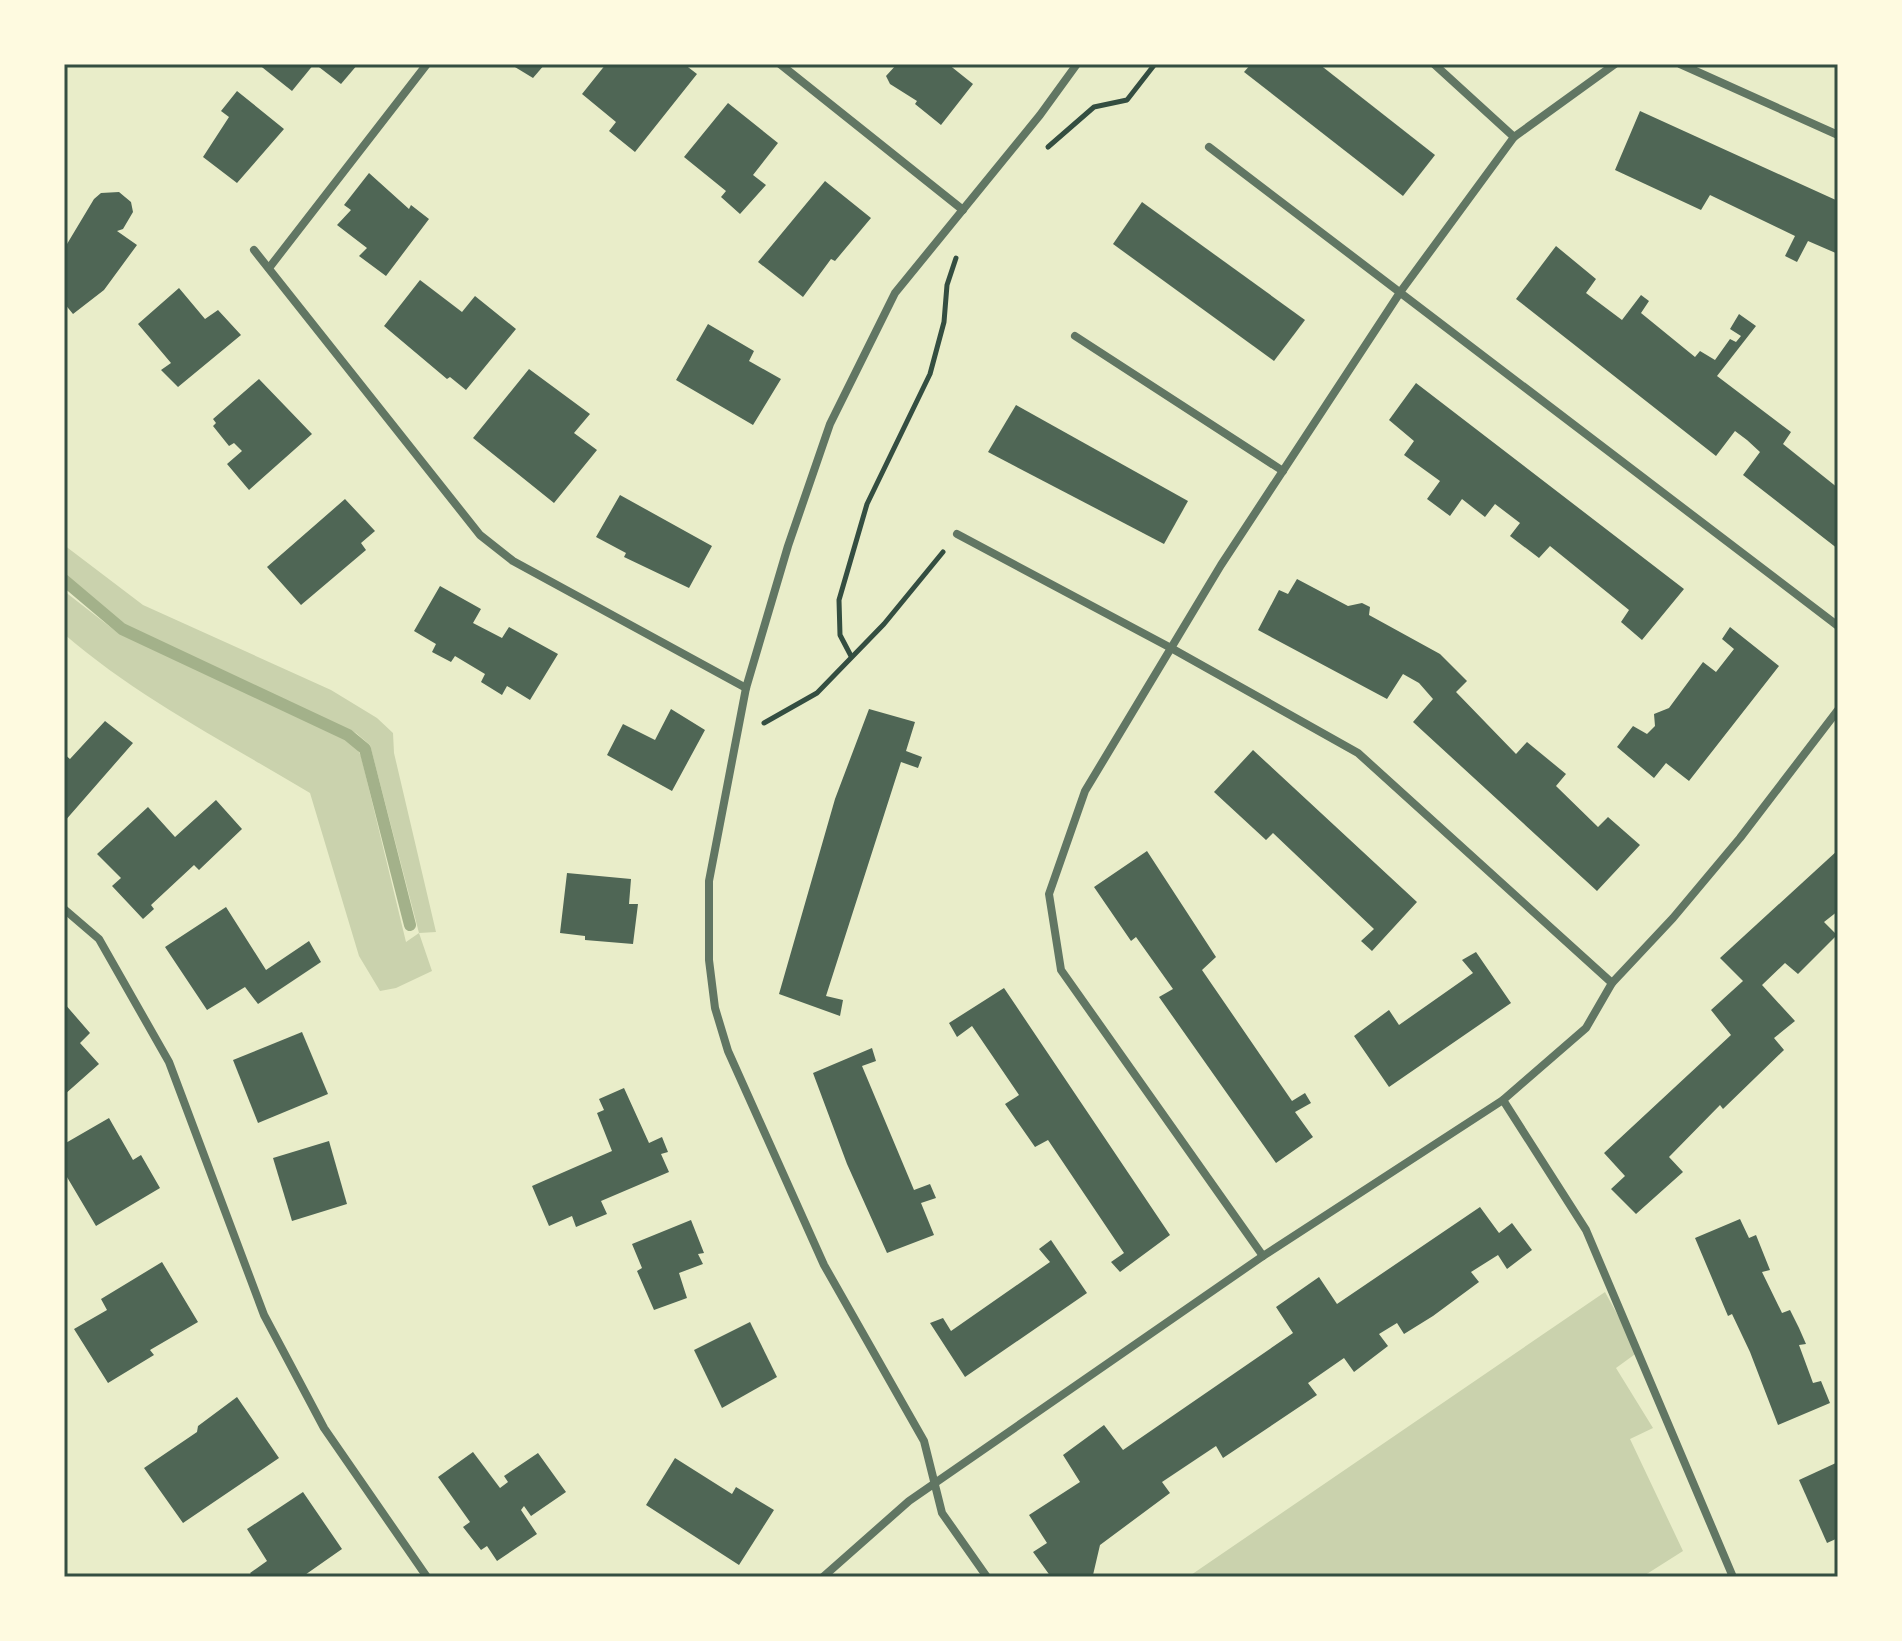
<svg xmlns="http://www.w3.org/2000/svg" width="1902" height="1641" font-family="Roboto,sans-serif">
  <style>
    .green { fill: #cad2ad }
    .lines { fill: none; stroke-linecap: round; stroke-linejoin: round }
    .stream { stroke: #a3b18a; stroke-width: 12 }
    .building { fill: #4f6655 }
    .path { stroke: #344e41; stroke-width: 5 }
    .minor { stroke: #617663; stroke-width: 8 }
    .neatline { fill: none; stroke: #344e41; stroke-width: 3 }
  </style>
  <rect width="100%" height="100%" fill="#e9edc9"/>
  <g class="green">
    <path d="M64,545l79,60 188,85 46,28 16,15 1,20 42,179 -17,1 13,38 -36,17 -16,3 -21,-35 -49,-163c-83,-50 -172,-95 -246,-159v-43l54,42 236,110 7,13 45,186 13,-9 -49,-188 -14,-12 -231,-106 -61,-53z"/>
    <path d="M1605,1292l33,60 -22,16 37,60 -23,11 53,112 -41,26h-454z"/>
  </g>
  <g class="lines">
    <path class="stream" d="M64,580l58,49 226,106 17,14 45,176"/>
  </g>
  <g class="building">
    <path d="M258,64h56l-22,27z"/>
    <path d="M315,64h43l-17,20z"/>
    <path d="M510,64h35l-12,14z"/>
    <path d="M606,64h54l4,3 2,-3h18l13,10 -62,78 -26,-21 7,-9 -34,-28z"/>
    <path d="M897,64h51l25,20 -32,41 -26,-21 2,-3 -27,-17 -4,-8z"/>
    <path d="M1251,64h68l116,91 -32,41 -159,-124z"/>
    <path d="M237,91l47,38 -47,54 -34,-26 26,-40 -8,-6z"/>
    <path d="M728,103l50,40 -25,32 13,10 -26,29 -19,-17 5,-6 -42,-34z"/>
    <path d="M1640,111l198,90v53l-30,-13 -11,21 -12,-6 10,-20 -85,-41 -9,15 -86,-40z"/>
    <path d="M369,173l40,36 2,-4 18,14 -43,57 -27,-20 8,-8 -30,-23 14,-15 -7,-5z"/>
    <path d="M825,181l46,37 -36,43 -4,-2 -28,38 -45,-35z"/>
    <path d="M119,192l12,10 2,10 -10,17 -6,2 20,14 -33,45 -31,24 -9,-11v-54l30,-50 7,-6z"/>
    <path d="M1142,202l163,118 -31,41 -161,-117z"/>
    <path d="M1556,246l40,33 -10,14 36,27 19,-25 8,6 -8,12 54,44 5,-6 15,9 15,-21 6,3 5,-6 -11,-7 9,-15 17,12 -39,50 74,56 -8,12 55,44v61l-95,-74 17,-23 -13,-12 -12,-9 -19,25 -200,-157z"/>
    <path d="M420,280l42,32 13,-16 41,33 -50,61 -16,-13 -3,2 -63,-53z"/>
    <path d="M179,288l26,31 13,-9 23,25 -63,52 -17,-17 10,-7 -33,-39z"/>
    <path d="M708,324l46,27 -5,10 32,18 -28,46 -77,-45z"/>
    <path d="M529,369l61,45 -16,19 23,17 -43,53 -81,-65z"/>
    <path d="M259,379l53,55 -63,56 -22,-26 15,-13 -8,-8 -5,3 -16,-20 3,-3 -3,-4z"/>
    <path d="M1416,383l268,206 -42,51 -21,-18 8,-12 -79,-64 -11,12 -29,-22 10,-13 -25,-19 -10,13 -23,-18 -12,17 -23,-17 13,-18 -36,-26 10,-14 -25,-21z"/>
    <path d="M1016,405l172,96 -24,43 -176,-92z"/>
    <path d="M620,495l92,51 -23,42 -65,-31 2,-4 -30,-16z"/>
    <path d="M345,499l30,32 -14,12 5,7 -65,55 -34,-38z"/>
    <path d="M1297,579l51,27 14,-3 8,4 -1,8 71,39 27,27 -11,11 60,62 11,-12 39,32 -10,12 42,41 10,-10 32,28 -43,46 -184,-169 20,-23 -14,-16 -16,-9 -16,25 -129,-69 21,-40 9,4z"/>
    <path d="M440,586l41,23 -8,14 29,15 7,-11 49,27 -28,46 -23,-14 -5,9 -21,-13 4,-8 -30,-18 -4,6 -19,-10 4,-8 -22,-13z"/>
    <path d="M1730,627l49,39 -90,115 -23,-18 -12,15 -37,-31 16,-21 14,8 8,-8 -1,-12 15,-6 34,-46 13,10 18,-23 -12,-10z"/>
    <path d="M671,709l34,21 -33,61 -65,-36 16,-31 32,16z"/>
    <path d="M869,709l46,13 -9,29 16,6 -4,11 -17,-6 -75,234 17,4 -3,16 -61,-22 56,-195z"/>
    <path d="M105,721l28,22 -69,79v-68l6,5z"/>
    <path d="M1253,750l164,152 -45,49 -11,-10 13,-12 -101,-96 -7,7 -52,-48z"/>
    <path d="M216,800l26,29 -43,41 -5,-5 -43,40 3,4 -11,10 -31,-33 9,-8 -24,-24 51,-47 27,30z"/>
    <path d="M1838,850v61l-14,11 13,13 -39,39 -13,-11 -23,22 33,36 -21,17 10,12 -61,59 -3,-4 -51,52 14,15 -47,42 -25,-25 14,-13 -21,-23 127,-118 -20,-25 32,-29 -23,-23z"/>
    <path d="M1147,851l69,106 -14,13 90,131 13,-8 6,10 -16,9 18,25 -37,26 -117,-166 14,-8 -37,-52 -5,4 -37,-54z"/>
    <path d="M567,873l64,6 -2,25h9l-5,40 -48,-4v-4l-25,-3z"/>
    <path d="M226,907l40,63 43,-29 12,21 -63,42 -13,-17 -38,23 -42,-63z"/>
    <path d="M1476,952l35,51 -122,84 -35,-51 35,-26 10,15 74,-52 -11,-13z"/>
    <path d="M1004,988l166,247 -50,37 -9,-10 13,-9 -76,-113 -13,7 -30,-43 14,-9 -47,-69 -15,11 -8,-14z"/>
    <path d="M64,1003l26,30 -10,10 19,21 -35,31z"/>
    <path d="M302,1032l26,62 -70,29 -25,-63z"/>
    <path d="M872,1048l4,13 -14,5 52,124 16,-6 6,14 -15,5 13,32 -47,18 -40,-89 -34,-91z"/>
    <path d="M624,1088l25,55 13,-6 6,15 -7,2 8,18 -68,29 6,13 -31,13 -4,-11 -23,10 -17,-40 80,-35 -15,-38 7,-3 -5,-11z"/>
    <path d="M109,1118l24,42 8,-5 19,33 -64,38 -32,-54v-28z"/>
    <path d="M329,1141l18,63 -55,17 -19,-63z"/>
    <path d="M1480,1207l19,26 13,-10 20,27 -25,19 -9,-14 -27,17 8,10 -46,34 -29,18 -7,-11 -18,11 9,12 -34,26 -10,-14 -36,25 9,12 -94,63 -7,-12 -54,36 8,11 -70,52 -7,30 -42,2 -18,-25 14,-9 -18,-28 51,-33 -17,-27 41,-30 19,25 170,-117 -17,-26 43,-30 18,27z"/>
    <path d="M1740,1219l9,19 7,-3 14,35 -8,2 20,41 8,-3 9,18 7,16 -7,1 14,38 8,-2 9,22 -52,22 -28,-73 -18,-38 -4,2 -33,-78z"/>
    <path d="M691,1220l13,33 -6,1 5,10 -24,9 8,25 -33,12 -17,-39 5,-3 -10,-24z"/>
    <path d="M1051,1240l36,53 -122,84 -35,-54 13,-5 8,13 99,-69 -11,-13z"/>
    <path d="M162,1262l36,60 -48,28 4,5 -46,28 -34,-54 33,-19 -6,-11z"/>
    <path d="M750,1322l27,55 -55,31 -28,-58z"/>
    <path d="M237,1397l42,61 -96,65 -39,-55 53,-36 1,-6z"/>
    <path d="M473,1452l27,36 8,-6 -4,-6 34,-23 28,39 -35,24 -7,-10 -3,4 16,24 -40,27 -10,-15 -6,4 -18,-23 7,-5 -32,-45z"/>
    <path d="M675,1458l57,36 4,-7 38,23 -35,55 -93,-60z"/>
    <path d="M1838,1462v76l-11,5 -28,-63z"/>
    <path d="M303,1492l39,57 -40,28h-49l-3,-4 17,-12 -20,-32z"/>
  </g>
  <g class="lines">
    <g class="path">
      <path d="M1048,147l46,-40 33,-7 28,-36"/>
      <path d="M851,656l-11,-21 -1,-35 28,-96 63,-130 14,-52 3,-37 9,-27"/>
      <path d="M764,723l53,-30 67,-69 59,-72"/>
    </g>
    <g class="minor">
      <path d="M780,64l183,146"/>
      <path d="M1434,64l80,73"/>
      <path d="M1680,64l158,71"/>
      <path d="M1209,147l629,479"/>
      <path d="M254,250l226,285 33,26 233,127"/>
      <path d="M269,268l158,-204"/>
      <path d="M1075,336l208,135"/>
      <path d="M957,534l214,114 187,105 254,230"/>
      <path d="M64,909l35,30 70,123 95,253 60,113 103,149"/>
      <path d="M1503,1100l83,130 147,347"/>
      <path d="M1263,1256l-202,-286 -12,-76 36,-103 136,-226 180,-274 113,-154 101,-73"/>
      <path d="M823,1577l86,-76 354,-245 240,-156 83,-72 26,-45 61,-65 67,-80 98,-128"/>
      <path d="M987,1577l-45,-64 -18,-72 -100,-176 -96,-214 -13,-43 -6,-48v-79l37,-193 42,-142 42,-122 65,-131 145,-178 37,-51"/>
    </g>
  </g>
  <rect width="1902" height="1641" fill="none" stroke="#fefae0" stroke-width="132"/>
  <rect x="66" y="66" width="1770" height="1509" class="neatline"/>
</svg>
